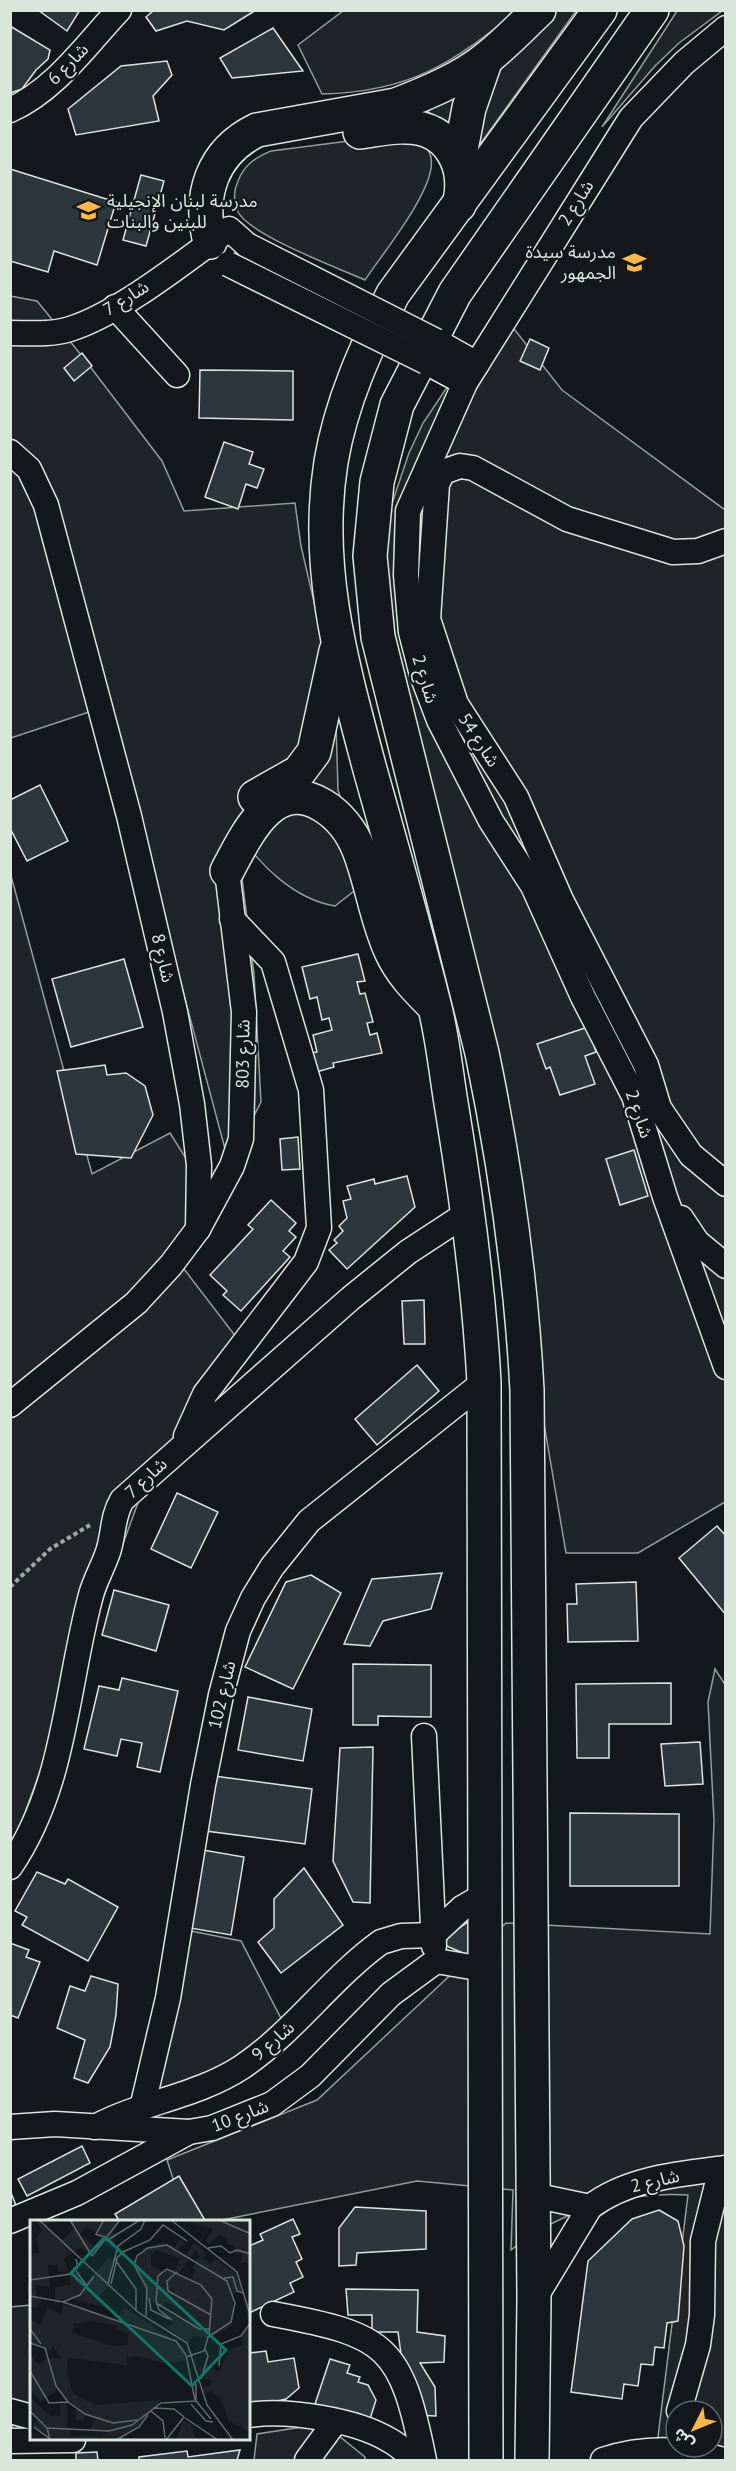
<svg xmlns="http://www.w3.org/2000/svg" width="736" height="2471" font-family="'PT Sans','Noto Sans Arabic',sans-serif">
  <style>
    .green { fill: #202428; stroke: #939e99; stroke-width: 1.5; fill-rule: evenodd }
    .building { fill: #2c363c; stroke: #d8e6dc; stroke-width: 1.5 }
    .lines { fill: none; stroke-linecap: round; stroke-linejoin: round }
    .minor-casing { stroke: #d8e6dc; stroke-width: 27 }
    .highway-casing { stroke: #d8e6dc; stroke-width: 36 }
    .path { stroke: #9da8a2; stroke-width: 4; stroke-dasharray: 4.5 3; stroke-linecap: butt }
    .minor { stroke: #14181c; stroke-width: 24 }
    .highway { stroke: #14181c; stroke-width: 33 }
    .minor-bridge-casing { stroke: #d8e6dc; stroke-width: 27; stroke-linecap: butt }
    .minor-bridge { stroke: #14181c; stroke-width: 24 }
    .labels { text-anchor: middle; stroke-width: 4.5; stroke-linejoin: round; paint-order: stroke }
    .street-label { font-size: 18px; fill: #d8e6dc; stroke: #14181c }
    .poi-label { font-size: 18px; fill: #d8e6dc; stroke: #14181c; text-anchor: start }
    .inset-road { fill: none; stroke: #626a69; stroke-width: 1.5 }
    .view { fill: #0f766e; fill-opacity: 0.15; stroke: #0f766e; stroke-width: 3 }
    .inset-edge { fill: none; stroke: #d8e6dc; stroke-width: 3 }
  </style>
  <rect width="100%" height="100%" fill="#14181c"/>
  <g class="green">
    <path d="M343,11h174c-66,53 -107,81 -195,83l-24,-49z"/>
    <path d="M552,11h24l-106,147 18,-76z"/>
    <path d="M677,11h45l-43,32 -24,23 -53,61z"/>
    <path d="M467,82l-11,51 -36,-28z"/>
    <path d="M411,133c8,7 18,13 20,25 6,30 -49,96 -66,122 -27,-12 -115,-45 -127,-68 -5,-11 -5,-20 0,-31 6,-16 18,-24 33,-30z"/>
    <path d="M10,296l27,5 45,55 80,105 22,50 111,-8 6,43 21,90 14,88 2,66 26,81 -10,20 -19,15c-42,-7 -76,-42 -99,-76l18,144 7,128 -32,62 -122,-458 -96,32z"/>
    <path d="M507,320l55,70 163,120v992l-87,51h-72l-76,-447 -110,-461 8,-130 21,-62 14,-30 37,-55z"/>
    <path d="M10,872l82,302 78,-41 38,60 -24,76 62,81 -107,150 -128,351z"/>
    <path d="M715,1669l11,17 -1,774 -68,-15 31,-250c-65,-4 -126,15 -177,55l2,-60 -96,-9 -205,41h-25l-20,-62 150,-60 189,-177 204,11 4,-113 -6,-119zM676,2411h36v36h-36z"/>
    <path d="M186,1930l55,11 45,87 -56,36 -86,36z"/>
    <path d="M31,2305v111l-12,-3 -8,17 -1,-123z"/>
    <path d="M309,2426l30,10 26,21v3h-111l3,-26z"/>
  </g>
  <g class="building">
    <path d="M38,10h42l-13,21z"/>
    <path d="M154,10h102l-32,20 -37,-9 -31,10 -10,-14z"/>
    <path d="M10,26l40,24 -2,9 -12,11 -14,19 -12,4z"/>
    <path d="M273,28l30,43 -71,7 -12,-20z"/>
    <path d="M167,61l5,14 -19,21 6,25 -83,14 -8,-26 53,-43z"/>
    <path d="M10,169l106,33 -19,63 -43,-14 -6,21 -38,-11z"/>
    <path d="M141,175l23,6 -18,65 -23,-6z"/>
    <path d="M530,339l19,9 -9,22 -20,-9z"/>
    <path d="M82,353l10,13 -18,15 -10,-13z"/>
    <path d="M200,370l93,1v49l-94,-2z"/>
    <path d="M224,442l29,10 -4,12 15,5 -7,19 -11,-4 -8,25 -33,-12z"/>
    <path d="M40,785l28,56 -41,20 -17,-33v-28z"/>
    <path d="M358,954l7,27 -8,1 3,12 5,-1 8,29 -6,1 3,12 7,-2 5,20 -49,10 1,4 -18,5 -5,-19 6,-1 -4,-17 19,-5 -3,-12 -7,2 -5,-23 -7,2 -8,-32z"/>
    <path d="M124,959l19,68 -72,20 -19,-68z"/>
    <path d="M588,1027l8,25 -11,4 10,28 -35,11 -10,-28 -4,2 -9,-25z"/>
    <path d="M105,1065l2,10 19,-2 19,13 8,29 -22,43 -55,-4 -19,-83z"/>
    <path d="M298,1137l2,32 -18,1 -2,-31z"/>
    <path d="M634,1150l14,46 -28,9 -14,-46z"/>
    <path d="M407,1176l8,31 -68,62 -18,-19 8,-7 -3,-3 9,-9 -4,-5 8,-8 -4,-17 8,-2 -4,-13 27,-7 1,5z"/>
    <path d="M271,1200l25,23 -7,8 7,6 -13,14 7,6 -49,54 -18,-16 4,-4 -17,-16 43,-46 -5,-4z"/>
    <path d="M424,1300l1,44h-21l-2,-43z"/>
    <path d="M417,1365l22,26 -62,54 -22,-26z"/>
    <path d="M177,1493l41,19 -27,56 -40,-19z"/>
    <path d="M717,1526l9,10v79l-47,-57z"/>
    <path d="M442,1573l-11,36 -48,12 -13,25 -26,-2 28,-65z"/>
    <path d="M311,1575l30,18 -48,96 -48,-22 41,-85z"/>
    <path d="M636,1582l2,59 -70,1 -1,-38h10l-1,-20z"/>
    <path d="M114,1590l55,15 -13,46 -54,-16z"/>
    <path d="M353,1664l78,1v52l-53,-1v9h-25z"/>
    <path d="M122,1678l56,13 -18,81 -23,-5 5,-24 -21,-4 -4,17 -33,-7 15,-63 20,4z"/>
    <path d="M671,1683v41h-62v34h-32l-1,-74z"/>
    <path d="M248,1697l64,12 -9,52 -65,-11z"/>
    <path d="M700,1742l3,42 -38,2 -4,-42z"/>
    <path d="M373,1747l-3,156 -17,-1 -20,-41 7,-113z"/>
    <path d="M214,1776l98,13 -7,55 -99,-13z"/>
    <path d="M570,1813l109,1v72h-109z"/>
    <path d="M197,1849l47,8 -13,78 -47,-8z"/>
    <path d="M304,1868l39,57 -62,48 -23,-31 16,-14v-29z"/>
    <path d="M37,1872l28,12 3,-5 50,28 -30,54 -66,-36 5,-8 -12,-6z"/>
    <path d="M468,1922v33l-24,-10 -2,-5z"/>
    <path d="M10,1943l19,7 -3,7 14,5 -22,56 -8,-3z"/>
    <path d="M91,1976l27,8 -2,31 -6,32 -22,36 -14,-5 11,-38 -28,-12 13,-42 15,5z"/>
    <path d="M82,2146l8,17 -63,33 -9,-17z"/>
    <path d="M179,2176l27,46h-86l-5,-8z"/>
    <path d="M10,2190l7,18 -7,2z"/>
    <path d="M355,2207l71,4v38l-69,4 -1,12 -17,1v-38z"/>
    <path d="M659,2210l19,11 6,25 -6,75 -11,2 -3,25 -9,-1 -2,18 -12,-1 -3,22 -14,-2 -2,15 -51,-7 17,-131 44,-42z"/>
    <path d="M293,2219l7,15 -8,3 10,22 -6,3 7,15 -13,6 4,9 -45,21v-67l14,-6 -3,-6z"/>
    <path d="M346,2289l72,1 -1,42 28,4 -1,26 -24,1 15,24 1,29 -21,-1 -13,-54 -4,-29h-26v-17h-24z"/>
    <path d="M266,2351l2,11 26,-4 5,30 -13,11 -17,4 -20,-1v-49z"/>
    <path d="M330,2359l20,6 -3,8 13,4 -2,5 10,3 8,15 -7,22 -54,-18z"/>
    <path d="M240,2450l-3,10h-98v-3l48,-6 1,6z"/>
    <path d="M97,2452l1,8h-22v-7z"/>
  </g>
  <g class="lines">
    <defs>
      <g id="minor">
        <path d="M726,28l-42,35 -53,55 -166,265 -57,128 -2,64 5,57 11,43 17,45 52,101 42,65 50,111 51,99 31,101 61,170"/>
        <path d="M10,110c45,-20 76,-65 109,-100"/>
        <path d="M115,307l62,68"/>
        <path d="M10,333c20,0 41,2 60,-4 49,-15 116,-69 159,-100l18,16"/>
        <path d="M436,341l41,23"/>
        <path d="M426,362l39,21"/>
        <path d="M10,452l19,17 17,36 83,311 46,196 17,92 7,61 -1,64"/>
        <path d="M726,541l-28,10 -25,1 -106,-33 -94,-51 -13,-2 -17,6 -6,12 -9,135 28,85 60,93 45,103 85,165 13,43 32,47 35,29"/>
        <path d="M681,1218l16,24 29,24"/>
        <path d="M10,1405l126,-102 35,-38 27,-36 34,-63 9,-27 3,-127 -17,-141"/>
        <path d="M186,1436l19,-42 101,-132 13,-34 -8,-138 -38,-128 -41,-43"/>
        <path d="M424,1736l10,210"/>
        <path d="M10,1867c56,-82 56,-180 81,-272 4,-15 12,-28 17,-43 6,-18 4,-35 14,-52l229,-202 57,-46 61,-40"/>
        <path d="M436,1961l47,8"/>
        <path d="M142,2108l26,-110 35,-213 18,-90 17,-64 15,-33 19,-31 37,-46 175,-139"/>
        <path d="M10,2127l45,-3 134,8"/>
        <path d="M95,2127c47,-25 103,-31 147,-60 52,-35 89,-89 139,-125l20,-6 32,-1 29,-27 21,-12"/>
        <path d="M533,2195l57,12"/>
        <path d="M10,2221l67,-28 112,-61 23,-4 60,-24 38,-28 81,-82 45,-33"/>
        <path d="M535,2298l55,-91c38,-29 89,-33 136,-39"/>
        <path d="M273,2314c114,21 128,31 151,146"/>
        <path d="M10,2411l22,6"/>
        <path d="M679,2411l19,-66 4,-30 1,-74 18,-72"/>
        <path d="M249,2415c38,-6 107,5 140,25 10,5 18,13 26,20"/>
        <path d="M10,2441l63,-1"/>
        <path d="M307,2460l28,-38"/>
        <path d="M603,2460c40,-13 79,-13 120,0"/>
      </g>
      <g id="highway">
        <path d="M360,132c15,-2 31,-6 46,-5 44,0 63,40 53,78"/>
        <path d="M459,160l10,-52 17,-49"/>
        <path d="M210,242c-12,-47 2,-90 47,-112l139,-25c31,-12 65,-26 91,-47 18,-14 35,-32 52,-48"/>
        <path d="M255,797l44,-25 15,-20 22,-101"/>
        <path d="M227,871c19,-35 45,-95 95,-66 17,10 30,27 37,45 13,33 17,69 32,101 10,22 25,37 42,54"/>
        <path d="M486,2460l-2,-1078c-5,-92 -17,-182 -32,-273 -6,-35 -9,-71 -18,-105 -20,-80 -43,-159 -65,-238 -27,-102 -55,-198 -38,-304 10,-60 35,-114 62,-168l207,-284"/>
        <path d="M532,2460l2,-161 -7,-909c-6,-114 -22,-226 -45,-337l-104,-416 -8,-81 7,-74 20,-77 58,-112 197,-283"/>
      </g>
    </defs>
    <use href="#minor" class="minor-casing"/>
    <use href="#highway" class="highway-casing"/>
    <path class="path" d="M10,1587l40,-38 40,-24"/>
    <use href="#minor" class="minor"/>
    <use href="#highway" class="highway"/>
    <defs>
      <g id="minor-bridge">
        <path d="M247,245l189,96"/>
        <path d="M228,264l198,98"/>
      </g>
    </defs>
    <use href="#minor-bridge" class="minor-bridge-casing"/>
    <use href="#minor-bridge" class="minor-bridge"/>
  </g>
  <defs>
    <symbol id="school-bare" viewBox="-9 -9 18 18"><path d="M0-5L7-2L0 1L-7-2ZM-4 1L0 2.5L4 1V4Q0 6-4 4Z" fill="#ffb74d" stroke="#14181c" stroke-width="2.5" paint-order="stroke"/></symbol>
  </defs>
  <g fill-rule="evenodd">
    <use href="#school-bare" x="72" y="194" width="33" height="33"/>
    <use href="#school-bare" x="618" y="246" width="33" height="33"/>
  </g>
  <g class="labels">
    <g class="street-label">
      <text transform="translate(68 64) rotate(-46)" y="6">شارع 6</text>
      <text transform="translate(576 203) rotate(-58)" y="6">شارع 2</text>
      <text transform="translate(126 298) rotate(-32)" y="6">شارع 7</text>
      <text transform="translate(425 679) rotate(73)" y="6">شارع 2</text>
      <text transform="translate(479 740) rotate(57)" y="6">شارع 54</text>
      <text transform="translate(163 958) rotate(77)" y="6">شارع 8</text>
      <text transform="translate(243 1054) rotate(-89)" y="6">شارع 803</text>
      <text transform="translate(639 1114) rotate(71)" y="6">شارع 2</text>
      <text transform="translate(146 1478) rotate(-43)" y="6">شارع 7</text>
      <text transform="translate(222 1695) rotate(-77)" y="6">شارع 102</text>
      <text transform="translate(273 2041) rotate(-41)" y="6">شارع 9</text>
      <text transform="translate(240 2116) rotate(-21)" y="6">شارع 10</text>
      <text transform="translate(655 2181) rotate(-13)" y="6">شارع 2</text>
    </g>
    <g class="poi-label">
      <text x="107" y="207">مدرسة لبنان الإنجيلية<tspan x="107" dy="21">للبنين والبنات</tspan></text>
      <text x="616" y="258" text-anchor="end">مدرسة سيدة<tspan x="616" dy="21">الجمهور</tspan></text>
    </g>
  </g>
  <g transform="translate(30 2220)">
    <rect width="220" height="220" fill="#14181c"/>
    <path d="M6,0h16l-5,6 16,14 11,-12 -5,-8 50,1 -6,11 4,7 -6,9 -7,-5 2,-6 -20,-10 -7,7 14,11 2,6 -4,4 -11,-8 -16,12 3,12 -9,1 -1,-7h-9l2,22 -15,-2 2,13 5,2 -6,9 -6,-4v-51l10,-1 -4,-15 6,-7zM152,0h68v43l-9,-1 2,-7 -9,-3v-6l-7,-2 -1,-7 -7,-2 -10,10 -3,-5 7,-11zM150,20l5,2 -8,9 8,4 9,-12 13,10 -4,5 8,6 4,-5 23,16 4,17 -8,1 -2,33 -22,12 -17,-2 -5,6 -22,-15 7,-4 -14,-15 27,15 4,-8 -25,-14 -2,6 -14,-7 -15,-36 10,-16 18,-5 13,4zM127,30l23,9 -5,11 -13,1 -11,-6v-11zM165,30l5,5 -8,13 3,2 -5,10 -11,-6zM78,38l5,2 -4,27 -10,9 13,13 -40,-10 -17,1v-13l16,-2 -2,-11 7,-3 11,12zM220,83v129l-21,-11 -8,-22 -10,-8 -6,2 -3,-5 8,-2 1,-6 -9,-1 5,-17 3,7 9,2 10,-21 13,-5 -1,-9 8,-13 -4,-19zM33,84l55,16 6,-13 60,40 3,13 -23,3 -27,-7 -10,1v8l-59,-7 -1,15 6,21 23,11 65,-5 -23,28 -13,8 -75,4 7,-4 -9,2 -16,-13 5,-4 -7,-9v-15l20,19h11l-1,-11 7,-2v26h4v7h28l10,-4 -18,-2 3,-12 -9,-3 -2,6 -7,-1v-12l-19,-18 -17,12 -10,-14v-33l9,9 8,-6 15,1 -8,-12 -8,6 -5,-8 -11,-1v-25l10,6 8,-17 13,6zM62,101l25,5 -1,3 13,4 -2,12 -14,1 -41,-13 2,-9zM153,201l8,3 4,16h-19z" fill="#202428" fill-rule="evenodd"/>
    <path class="inset-road" d="M9,0l100,93 48,30 20,62 26,35M40,0l22,36M74,0l-8,14 11,4M141,0l66,52 14,46M189,0l32,14M76,21l34,-21M178,28l13,-2 9,7 7,-3 14,4M62,36l28,-36M86,41l20,28v20M83,42l10,-10 27,-12 13,-15 24,16M46,51l11,15M147,52l-10,9 1,10 43,24M194,58l9,-1 4,14 6,2M0,60l41,-6 7,-7 -2,-8M78,64l10,-38 23,-17 4,-9M81,64l6,-25M0,76l33,6 113,39 10,14 9,45M119,78l2,12 18,9M33,82l17,-7 14,-19M128,84l41,25h10M116,96l1,-28 -13,-23 3,-9 11,-8 19,-3 60,36 8,22 -4,19 -23,15 -4,14 -18,6M142,100l-13,-10 -3,-9 2,-25 9,-7 34,16 11,14 -3,36M0,109l11,15M0,123l15,5 11,38 12,16 17,12 28,9 24,-3M189,146l2,-22 20,-8 10,-14M0,151l19,32 19,-1M171,159l7,-23 -3,-7M166,164v17l15,18M161,184l15,17 7,1M124,188l20,1 10,8 -18,23M0,191l17,17 62,3 23,-6 29,-22 35,-2M121,191l12,10 2,17M155,198l33,22M4,207l16,12 -3,-11M86,220l23,-13 9,-12"/>
    <path class="view" d="M75,17l121,113 -34,36 -121,-113z"/>
    <rect width="220" height="220" class="inset-edge"/>
  </g>
  <rect width="736" height="2471" fill="none" stroke="#d8e6dc" stroke-width="24"/>
  <g transform="translate(694 2429) rotate(227)"><circle r="28" fill="#14181c" stroke="#626a69" stroke-width="1.5"/>
  <path d="M0-4.5L10 22L0 15L-10 22Z" fill="#ffb74d"/>
  <text y="-9" font-size="16" font-weight="bold" text-anchor="middle" fill="#d8e6dc">ش</text>
  </g>
</svg>
